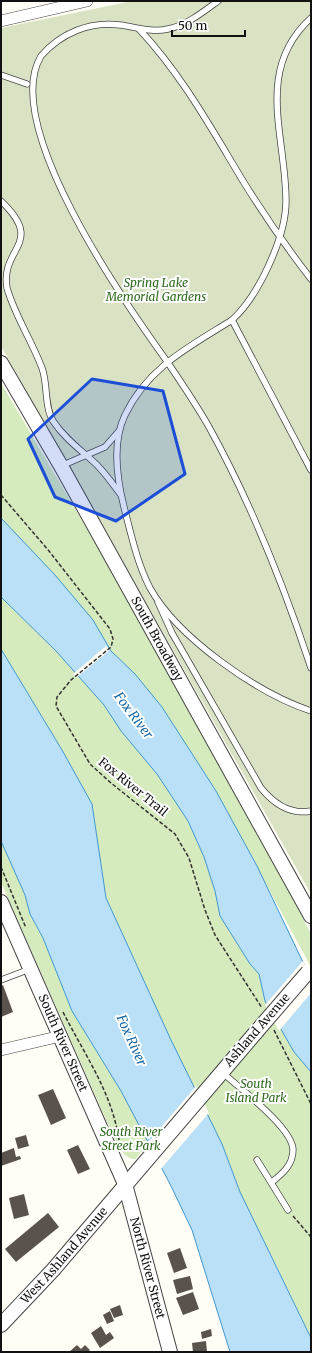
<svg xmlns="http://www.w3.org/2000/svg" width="312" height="1353" font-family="Merriweather,serif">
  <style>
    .green { fill: #d5ebbd }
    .cemetery { fill: #d9e3c4 }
    .water { fill: #b9e0f7; stroke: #3f96cf }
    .pier { fill: #fffdf5 }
    .building { fill: #5a524d }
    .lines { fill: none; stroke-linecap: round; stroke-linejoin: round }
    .service-casing { stroke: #444; stroke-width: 7 }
    .minor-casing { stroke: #444; stroke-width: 12 }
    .tertiary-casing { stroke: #444; stroke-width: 16 }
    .path { stroke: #333; stroke-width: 1.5; stroke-dasharray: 4 2; stroke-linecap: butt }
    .service { stroke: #fff; stroke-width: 5.5 }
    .minor { stroke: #fff; stroke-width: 11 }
    .tertiary { stroke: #fff; stroke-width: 14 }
    .tertiary-bridge-casing { stroke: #444; stroke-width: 16; stroke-linecap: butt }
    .tertiary-bridge { stroke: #fff; stroke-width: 14 }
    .marked { fill: #1d4ed8; fill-opacity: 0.2; stroke: #1d4ed8; stroke-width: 3; stroke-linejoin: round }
    .labels { text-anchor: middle; stroke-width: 4; stroke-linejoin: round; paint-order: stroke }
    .park-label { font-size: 12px; font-style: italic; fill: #2f6b1f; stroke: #fff }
    .street-label { font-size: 12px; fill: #111; stroke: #fff }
    .water-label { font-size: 13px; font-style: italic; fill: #1768a6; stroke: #fff }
  </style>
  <rect width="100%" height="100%" fill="#fffdf5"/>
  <g class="green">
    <path d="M1,383l126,214 133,238 51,99v33l-95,-176 -54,-84 -27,-33 -24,-23 -110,-133z"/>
    <path d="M1,597l55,54 48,54 17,26 36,43 31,47 16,36 11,34 5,25 30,48 9,10 6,27 17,30 12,21 17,20v265l-71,-145 -18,-48 -51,-104 -65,-142 -14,-94 -30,-54 -61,-101z"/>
    <path d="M1,841l24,54 5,19 118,228 -12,17c-16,1 -22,-25 -29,-37l-106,-240z"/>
  </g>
  <path class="cemetery" d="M132,1h179v893l-310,-548v-318z"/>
  <g class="water">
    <path d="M1,518l54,57 38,45 18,31 24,23 27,33 54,84 41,75 54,113v93l-17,-20 -12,-21 -17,-30 -6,-27 -9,-10 -30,-48 -5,-25 -11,-34 -16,-36 -31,-47 -36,-43 -17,-26 -48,-54 -55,-54z"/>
    <path d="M1,649l61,101 30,54 14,94 65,142 51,104 18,48 71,146v14h-81l-38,-122 -22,-46 -49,-93 -49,-80 -29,-73 -13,-24 -5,-19 -24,-54z"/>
  </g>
  <g class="pier">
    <path d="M106,646l4,4 -34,28 -3,-4z"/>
    <path d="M303,961l8,17v15l-32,38 -14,-26z"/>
    <path d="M196,1086l13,27 -49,57 -13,-26z"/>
  </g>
  <g class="building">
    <path d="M3,985l10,27 -12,5v-31z"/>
    <path d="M53,1089l13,29 -15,7 -13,-30z"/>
    <path d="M26,1135l3,11 -11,3 -3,-11z"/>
    <path d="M78,1145l12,24 -12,5 -11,-24z"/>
    <path d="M14,1148l2,9 4,-1 1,3 -20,7v-13z"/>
    <path d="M24,1194l5,21 -15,4 -5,-21z"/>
    <path d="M48,1213l11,14 -43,35 -11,-13z"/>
    <path d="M180,1248l7,20 -13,5 -7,-20z"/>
    <path d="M190,1276l3,13 -16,5 -4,-14z"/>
    <path d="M193,1292l6,17 -16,6 -7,-17z"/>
    <path d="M120,1305l3,10 -9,3 -4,-9z"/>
    <path d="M110,1311l4,10 -7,3 -4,-9z"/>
    <path d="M101,1326l5,9 4,-3 4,6 -14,10 -9,-15z"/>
    <path d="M211,1329l1,7 -10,3 -1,-7z"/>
    <path d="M206,1341l1,11h-14l-1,-9z"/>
    <path d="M77,1345l4,4 4,-4 5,5 -2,2h-19z"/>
  </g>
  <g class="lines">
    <defs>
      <g id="service">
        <path d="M218,1c-15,11 -31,24 -50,28 -16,4 -32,-2 -48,-4 -30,-4 -59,8 -79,31 -41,69 84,247 125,304 15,22 30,44 43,67 42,76 75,159 102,241"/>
        <path d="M311,18c-57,52 -25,118 -25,183 0,36 -28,96 -54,119 -43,27 -84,47 -107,95 -13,27 -8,64 -1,92 7,27 13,56 26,81 28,50 107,105 161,123"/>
        <path d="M139,29c43,46 72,99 104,152 21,34 44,67 68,98"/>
        <path d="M1,75l26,9"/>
        <path d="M1,201c45,43 -1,46 6,87 8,28 25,53 35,80 6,16 2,38 11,53 12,18 28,29 43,43 9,9 17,20 25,31"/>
        <path d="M232,320l79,150"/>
        <path d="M61,466l44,-19 14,-16"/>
        <path d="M158,602l14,31 89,155c13,16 29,27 50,23"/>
        <path d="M1,980l29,-11"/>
        <path d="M222,1072c17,16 71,56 71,78 0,15 -11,24 -21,32"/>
        <path d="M257,1160l31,50"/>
      </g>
      <g id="minor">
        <path d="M1,21l86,-20"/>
        <path d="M1,1050l60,-14"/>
      </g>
      <g id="tertiary">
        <path id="s1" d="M1,363l60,103 250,450"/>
        <path id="s2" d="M1,902l124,282 45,168"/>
        <path id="s3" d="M1,1325l52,-55 204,-239"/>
      </g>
    </defs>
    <use href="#service" class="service-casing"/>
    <use href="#minor" class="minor-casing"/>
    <use href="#tertiary" class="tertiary-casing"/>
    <g class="path">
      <path d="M1,495l48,56 61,78 3,10 -2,8 -40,33 -14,17 -1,9 34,58 21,19 64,51 14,24 16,52 10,25 47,73"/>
      <path d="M1,867l25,61"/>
      <path d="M63,1012c21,42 49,80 56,128"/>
      <path d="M274,1030l37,74"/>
      <path d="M293,1216l18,21"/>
    </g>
    <use href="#service" class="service"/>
    <use href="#minor" class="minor"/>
    <use href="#tertiary" class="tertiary"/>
    <defs>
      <path id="tertiary-bridge" d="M257,1031l51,-59"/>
    </defs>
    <use href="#tertiary-bridge" class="tertiary-bridge-casing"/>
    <use href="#tertiary-bridge" class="tertiary-bridge"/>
  </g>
  <path class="marked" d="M92,379l71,12 22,83 -69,47 -61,-24 -27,-58z"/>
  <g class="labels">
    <g class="park-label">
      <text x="156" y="287">Spring Lake<tspan x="156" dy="14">Memorial Gardens</tspan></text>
      <text x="256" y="1088">South<tspan x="256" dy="14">Island Park</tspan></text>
      <text x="131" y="1136">South River<tspan x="131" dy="14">Street Park</tspan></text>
    </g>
    <g class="street-label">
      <text dy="4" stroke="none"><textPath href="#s1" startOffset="317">South Broadway</textPath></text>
      <text transform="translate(133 787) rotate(39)" y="4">Fox River Trail</text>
      <text transform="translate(257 1030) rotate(-49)" y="4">Ashland Avenue</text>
      <text dy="4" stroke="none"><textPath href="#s2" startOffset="154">South River Street</textPath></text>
      <text dy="4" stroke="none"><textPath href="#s3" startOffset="94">West Ashland Avenue</textPath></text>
      <text dy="4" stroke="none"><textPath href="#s2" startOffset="395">North River Street</textPath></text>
    </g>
    <g class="water-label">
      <text transform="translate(134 715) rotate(53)" y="5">Fox River</text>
      <text transform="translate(132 1040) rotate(66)" y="5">Fox River</text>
    </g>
  </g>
  <rect width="312" height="1353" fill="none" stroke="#111111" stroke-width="4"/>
  <path d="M172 30v6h73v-6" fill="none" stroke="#111111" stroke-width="2"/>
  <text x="178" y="30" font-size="12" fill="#111111" stroke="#ffffff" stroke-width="3" paint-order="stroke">50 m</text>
</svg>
